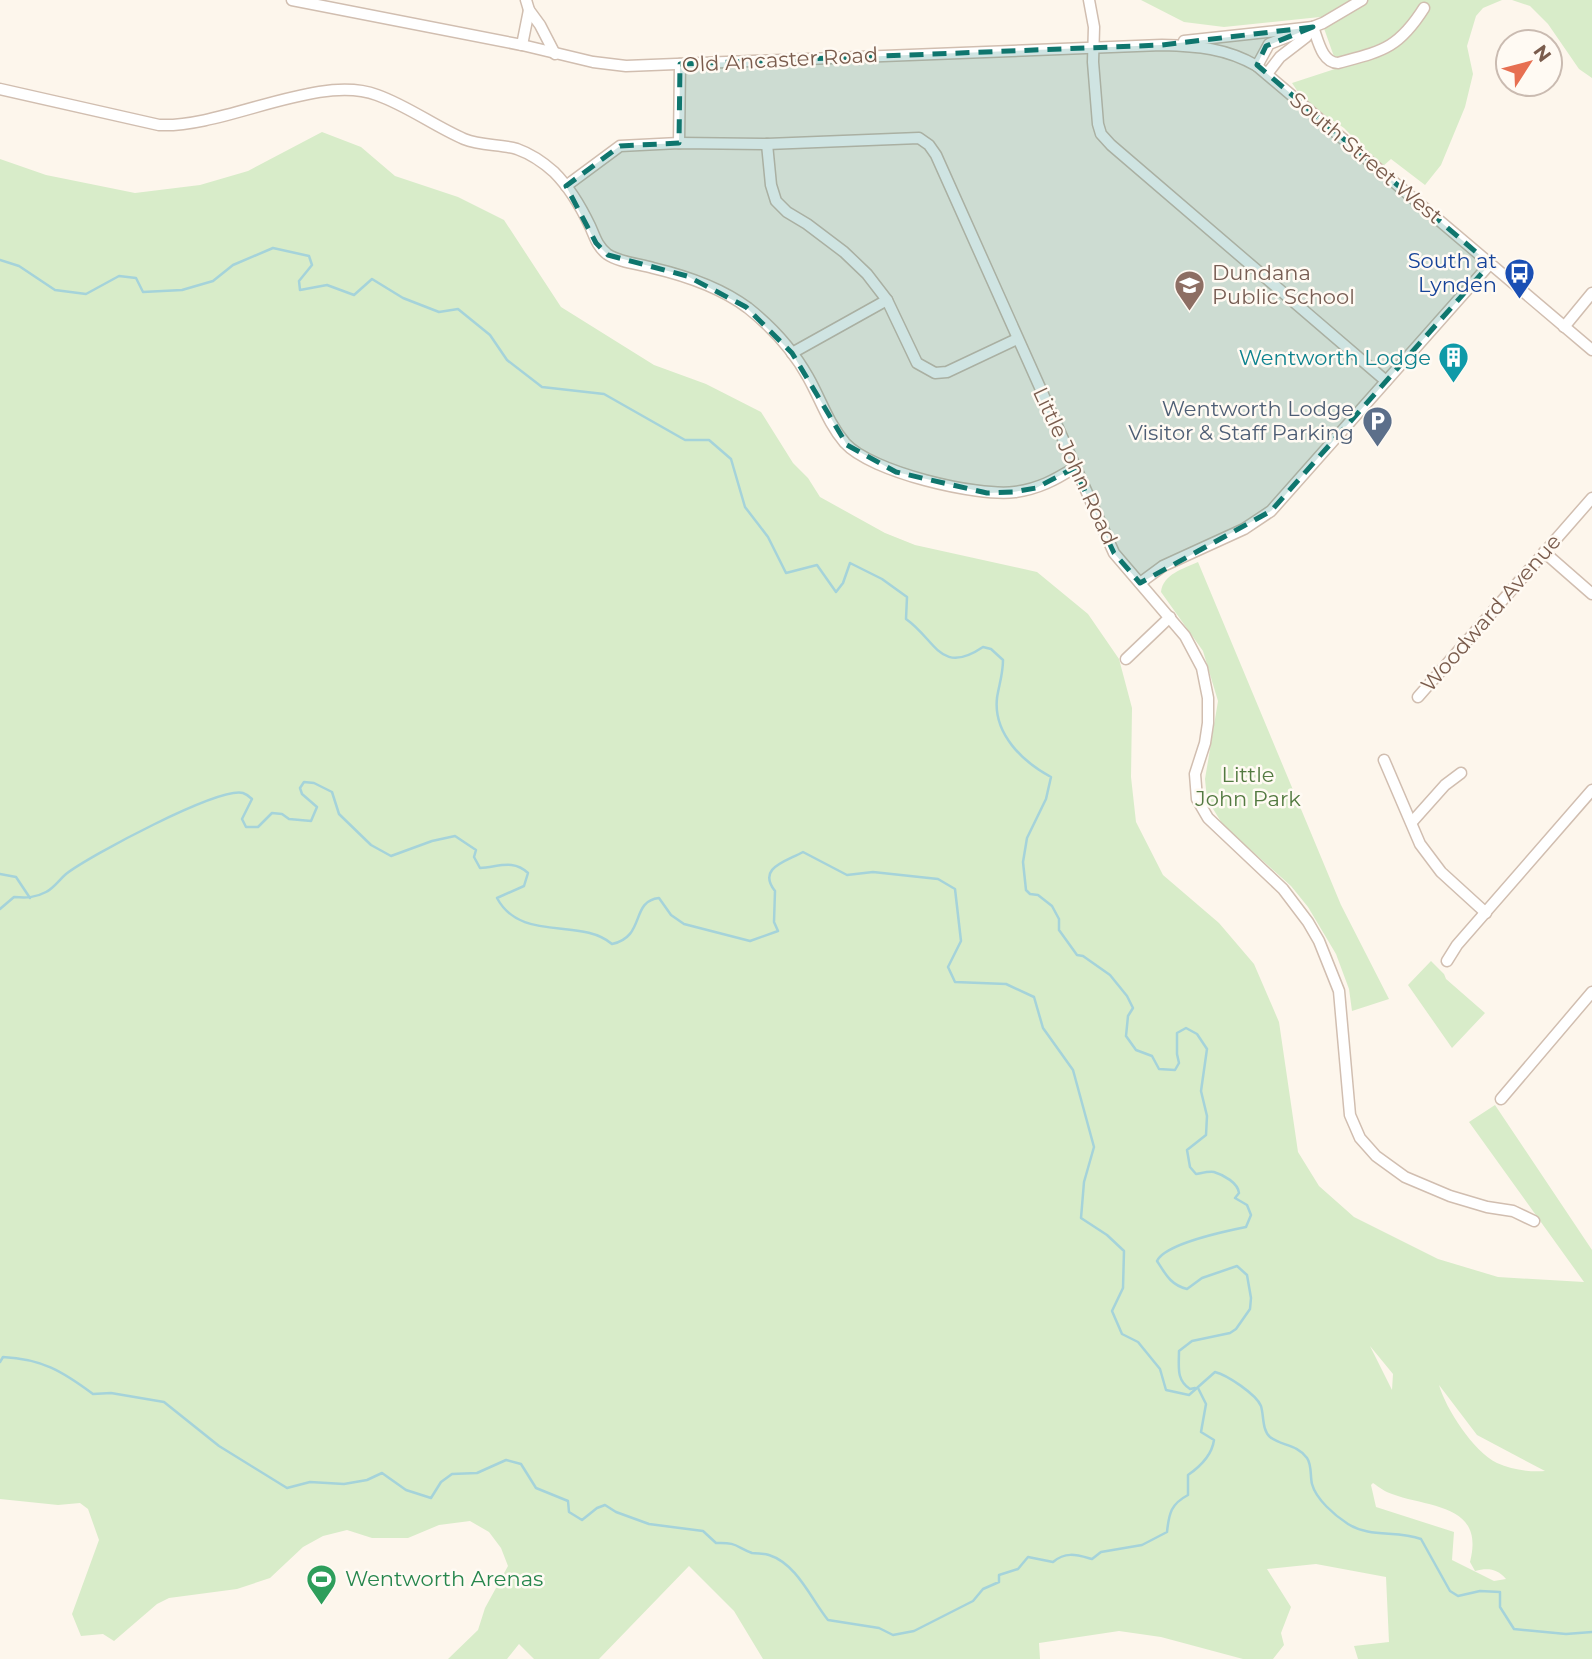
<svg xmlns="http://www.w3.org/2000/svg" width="1592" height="1659" font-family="Montserrat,sans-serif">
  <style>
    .green { fill: #d8ecc9; fill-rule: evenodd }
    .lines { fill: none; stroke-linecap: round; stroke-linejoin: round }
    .stream { stroke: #a5d3da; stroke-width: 2.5 }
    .minor-casing { stroke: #d1beb0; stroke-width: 13 }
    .minor { stroke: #fff; stroke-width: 10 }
    .marked { fill: #0f766e; fill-opacity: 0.2; stroke: #0f766e; stroke-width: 5; stroke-dasharray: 14 9; stroke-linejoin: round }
    .labels { text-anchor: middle; stroke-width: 5; stroke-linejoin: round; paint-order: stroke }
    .street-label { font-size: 21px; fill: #7a5c4d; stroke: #fffaf3 }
    .transit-label { font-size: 21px; fill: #164399; stroke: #fffaf3; text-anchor: end }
    .education-label { font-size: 21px; fill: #785e54; stroke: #fffaf3; text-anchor: start }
    .culture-label { font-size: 21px; fill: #0d838f; stroke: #fffaf3; text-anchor: end }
    .service-label { font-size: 21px; fill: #4e5e75; stroke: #fffaf3; text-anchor: end }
    .park-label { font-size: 21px; fill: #537a41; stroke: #fffaf3 }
    .leisure-label { font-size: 21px; fill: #27864d; stroke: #fffaf3; text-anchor: start }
  </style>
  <rect width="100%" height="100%" fill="#fdf6ec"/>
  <g class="green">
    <path d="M1141,0h361l-19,8 -7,8 -9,30 6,28 -8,33 -24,58 -16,20 -34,-26 -9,8 -38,-39 -40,-27 -12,-18 46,-15 -18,-51 -96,10 -40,-5z"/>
    <path d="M1512,0h80v78l-13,-9 -31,-45 -18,-18z"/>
    <path d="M322,132l39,15 34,29 63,21 46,23 57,87 93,58 52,19 55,28 32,51 15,15 12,19 65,36 30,12 122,27 51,42 31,45 13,49 -1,69 5,45 27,53 56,48 35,41 25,58 19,130 21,34 35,31 84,42 60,18 86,5 -115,-160 26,-17 97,145v409h-234l-4,-13 35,-4 -3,-65 -70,-13 -49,5 24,38 -10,26 3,12 -11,14h-30l-82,-22 -42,-6 -80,12 1,16h-277l-29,-48 -45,-45 -90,93h-65l-15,-15 -12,15h-59l30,-29 7,-22 23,-42 -7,-18 -12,-16 -19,-11 -31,4 -31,13h-36l-25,-8 -24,6 -20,11 -33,31 -33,11 -68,9 -12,6 -43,37 -11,-7 -22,2 -9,-22 27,-74 -11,-31 -8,-6 -22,2 -58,-6v-1340l46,16 89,18 65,-8 48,-14zM1370,1346l23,28 -1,16zM1439,1385l38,50 68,36c-15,1 -33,-1 -48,-8 -24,-12 -51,-54 -58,-78zM1373,1483c6,4 12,9 19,11 38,14 93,10 78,68l5,9c12,-3 22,-3 31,8l-12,2 -42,-21 2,-28 -78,-25 -5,-22z"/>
    <path d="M1198,562l143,343 48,94 -37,12 -3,-22 -13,-35 -28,-47 -17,-21 -68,-61 -16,-26 -2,-20 13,-78 -15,-50 -42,-59c2,-18 22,-23 37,-30z"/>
    <path d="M1431,961l13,13 2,5 39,34 -33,35 -44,-63z"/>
  </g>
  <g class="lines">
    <g class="stream">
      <path d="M0,260l19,6 36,24 31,4 33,-18 17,2 7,14 39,-2 31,-9 20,-16 40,-17 36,8 3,9 -13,16 1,9 27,-5 27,10 18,-16 31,19 36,14 19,-3 32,26 17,25 35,27 62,7 81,46h24l22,19 14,48 23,30 18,36 31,-8 19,27 7,-9 7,-20 32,16 25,18 -1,22c30,21 34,57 77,28l8,2 12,11c0,14 -4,25 -6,38 -4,36 26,64 54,79l-5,22 -19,39 -4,24 3,28 4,4 8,1 14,11 7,13v11l18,25 6,1 27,19 17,21 6,12 -5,8 -2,20 10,14 16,6 7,13 16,1 4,-7 -2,-9v-21l9,-5 11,6 10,15 -6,42 6,25 -1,19 -19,15 3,17 6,7c6,-1 13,-3 18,-2 10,3 24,11 25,21l-4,5 12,7 4,10 -5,12c-20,4 -81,17 -89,34 9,14 14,24 30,28l15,-11 35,-12 10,9 4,23 -1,11 -14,20 -6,4 -38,8 -13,10c0,16 -3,29 11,38l5,-1"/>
      <path d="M0,874l16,3 14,21"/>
      <path d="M0,909l14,-12c12,1 21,1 32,-5 8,-4 13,-12 20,-18 23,-18 152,-87 177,-81 3,1 7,4 9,6l-10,20 4,8h12l14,-14 10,1 7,5 22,2 6,-14 -15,-13 -2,-6 4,-6 10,1 18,9 7,22 32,31 20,11 41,-15 23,-5 21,14 -2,7 6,11c19,-1 33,-9 48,5l-4,13 -27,12c24,45 84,19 115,46 34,-7 18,-43 47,-46l12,17 13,9 66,17 28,-10 -4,-9 1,-31c-18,-23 10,-29 28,-39l44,23 26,-3 65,7 17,10 6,52 -13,26 7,15 51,2 28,13 9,31 30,42 21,77 -10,35 -3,36 26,17 17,16 -1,37 -11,23 10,23 16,8 22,27 6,21 23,5 26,-23c12,3 41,22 46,34 3,10 1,24 9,31 11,9 27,7 37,21 5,7 3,18 5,26 4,15 22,31 36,40 22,14 49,6 73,15l29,52 8,5 22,-5 20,1v15l14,22 52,5 26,-2"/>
      <path d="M0,1362l3,-5c39,2 59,14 90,37l18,-1 53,9 55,44 68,42 23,-6 34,2 23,-4 15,-7 24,17 25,8 10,-16 11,-8 25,-1 29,-13 15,4 15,24 32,13 1,11 13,8 15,-12 8,-3 11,7 33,12 54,7 13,12c21,-1 20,4 36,10 6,1 12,0 17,2 28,9 42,44 59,65l51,8 14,7 21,-4 59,-30 10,-12 16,-7v-7l19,-6 10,-12 25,5c13,-11 24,-7 39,-3l9,-7 41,-7 25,-13c2,-19 4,-28 21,-37v-20c13,-9 24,-20 26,-35l-13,-8 5,-28 -8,-16"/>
    </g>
    <defs>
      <g id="minor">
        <path d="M292,0l230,45 71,17 33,4 536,-21c35,1 64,3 95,21l335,284"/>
        <path d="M526,0l3,10 11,15 15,29"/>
        <path d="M1089,0l5,27 -1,35 5,62 3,10 10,11 275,236"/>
        <path d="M1313,27c5,13 9,36 25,36 44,-12 60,-14 86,-55"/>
        <path d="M1184,41l129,-14"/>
        <path d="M522,45l7,-35"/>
        <path d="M1257,66l12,-22 54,-21 39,-23"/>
        <path d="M1267,74l13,-17 26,-20 6,-8"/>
        <path d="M0,89l159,36c66,3 159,-52 218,-30 31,11 57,31 87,44 17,7 36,5 53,10 14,5 27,14 37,23 15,15 27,35 36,54 5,11 7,20 17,28 11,8 32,10 46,14 34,8 67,19 95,40 24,19 45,42 60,69 13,23 20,46 37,66 26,29 132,54 170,49 23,-3 40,-12 59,-24"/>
        <path d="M679,143l1,-79"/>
        <path d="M767,144l4,41 5,16 11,11 20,12 37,28 23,22 20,26 30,63 18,10 12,-1 70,-33"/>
        <path d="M566,186l54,-40 59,-3 88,1 152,-6 10,7 7,10 178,398 71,83 17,32 6,30v25l-3,20 -10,31 2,25 11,19 75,71 25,33 11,19 20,50 11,124 10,23 16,18 29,21 45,19 37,11 26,4 21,10"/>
        <path d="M1564,327l28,-34"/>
        <path d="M792,353l95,-53"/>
        <path d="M1544,552l48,42"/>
        <path d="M1140,583l23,-17 81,-37 27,-18 219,-247"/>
        <path d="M1126,659l44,-42"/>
        <path d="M1418,697l174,-199"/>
        <path d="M1384,760l36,84 21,28 45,41"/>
        <path d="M1412,822l33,-37 16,-12"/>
        <path d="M1447,961l10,-16 135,-155"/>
        <path d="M1501,1099l91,-107"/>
      </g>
    </defs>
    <use href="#minor" class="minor-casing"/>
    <use href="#minor" class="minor"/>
  </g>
  <path class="marked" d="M1313,27l-47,19 -9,19 233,199 -219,247 -131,72 -26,-30 -40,-85 -38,20 -23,4 -26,1 -91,-21 -49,-27 -55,-92 -46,-46 -59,-31 -79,-21 -12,-12 -30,-57 54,-40 59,-3 1,-79 482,-19z"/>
  <defs>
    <symbol id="bus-pin" viewBox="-11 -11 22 30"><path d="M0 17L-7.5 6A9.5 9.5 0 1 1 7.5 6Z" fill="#1a4fb4" stroke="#fffaf3"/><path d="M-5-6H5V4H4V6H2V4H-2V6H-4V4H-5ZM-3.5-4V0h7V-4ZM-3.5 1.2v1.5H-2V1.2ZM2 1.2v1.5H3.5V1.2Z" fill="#fff"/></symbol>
    <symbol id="school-pin" viewBox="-11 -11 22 30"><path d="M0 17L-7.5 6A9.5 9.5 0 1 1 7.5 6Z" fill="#8d6e63" stroke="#fffaf3"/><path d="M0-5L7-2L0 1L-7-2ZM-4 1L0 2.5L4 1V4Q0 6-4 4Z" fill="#fff"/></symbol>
    <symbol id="building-pin" viewBox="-11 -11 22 30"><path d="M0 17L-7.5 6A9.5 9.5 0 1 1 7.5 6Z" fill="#0f9aa8" stroke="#fffaf3"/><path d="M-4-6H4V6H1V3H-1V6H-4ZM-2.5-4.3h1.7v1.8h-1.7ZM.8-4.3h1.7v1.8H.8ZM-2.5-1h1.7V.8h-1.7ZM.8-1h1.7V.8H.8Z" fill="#fff"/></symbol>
    <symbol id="parking-pin" viewBox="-11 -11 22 30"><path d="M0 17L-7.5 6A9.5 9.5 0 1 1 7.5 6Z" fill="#5c6f8a" stroke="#fffaf3"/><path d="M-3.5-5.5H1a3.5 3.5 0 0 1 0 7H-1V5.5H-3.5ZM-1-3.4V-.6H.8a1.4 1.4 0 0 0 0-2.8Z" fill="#fff"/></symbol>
    <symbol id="stadium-pin" viewBox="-11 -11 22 30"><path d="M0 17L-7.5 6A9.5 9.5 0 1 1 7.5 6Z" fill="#2e9e5b" stroke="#fffaf3"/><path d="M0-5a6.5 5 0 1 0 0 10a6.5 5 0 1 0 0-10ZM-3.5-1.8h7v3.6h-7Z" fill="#fff"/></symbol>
  </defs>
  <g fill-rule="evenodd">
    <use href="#bus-pin" x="1502" y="256" width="35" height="47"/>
    <use href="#school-pin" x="1172" y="268" width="35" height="47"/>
    <use href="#building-pin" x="1436" y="340" width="35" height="47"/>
    <use href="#parking-pin" x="1360" y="404" width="35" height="47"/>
    <use href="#stadium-pin" x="304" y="1562" width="35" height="47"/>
  </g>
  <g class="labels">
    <g class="street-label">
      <text transform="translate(780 60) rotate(-3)" y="7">Old Ancaster Road</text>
      <text transform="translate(1366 158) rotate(40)" y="7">South Street West</text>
      <text transform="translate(1075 466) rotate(65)" y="7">Little John Road</text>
      <text transform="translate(1491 613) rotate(-49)" y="7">Woodward Avenue</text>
    </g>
    <g class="transit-label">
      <text x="1497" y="268">South at<tspan x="1497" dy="24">Lynden</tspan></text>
    </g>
    <g class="education-label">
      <text x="1212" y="280">Dundana<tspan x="1212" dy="24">Public School</tspan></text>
    </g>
    <g class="culture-label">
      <text x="1431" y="365">Wentworth Lodge</text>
    </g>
    <g class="service-label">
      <text x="1354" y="416">Wentworth Lodge<tspan x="1354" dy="24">Visitor &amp; Staff Parking</tspan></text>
    </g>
    <g class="park-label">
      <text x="1248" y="782">Little<tspan x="1248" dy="24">John Park</tspan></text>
    </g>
    <g class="leisure-label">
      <text x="345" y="1586">Wentworth Arenas</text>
    </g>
  </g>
  <g transform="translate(1529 63) rotate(54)"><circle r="33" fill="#fffaf3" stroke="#cabbb1" stroke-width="2"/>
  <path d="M0-5L12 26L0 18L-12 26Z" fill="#e76f51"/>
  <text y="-10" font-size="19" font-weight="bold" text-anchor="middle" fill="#7a5c4d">N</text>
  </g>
</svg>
